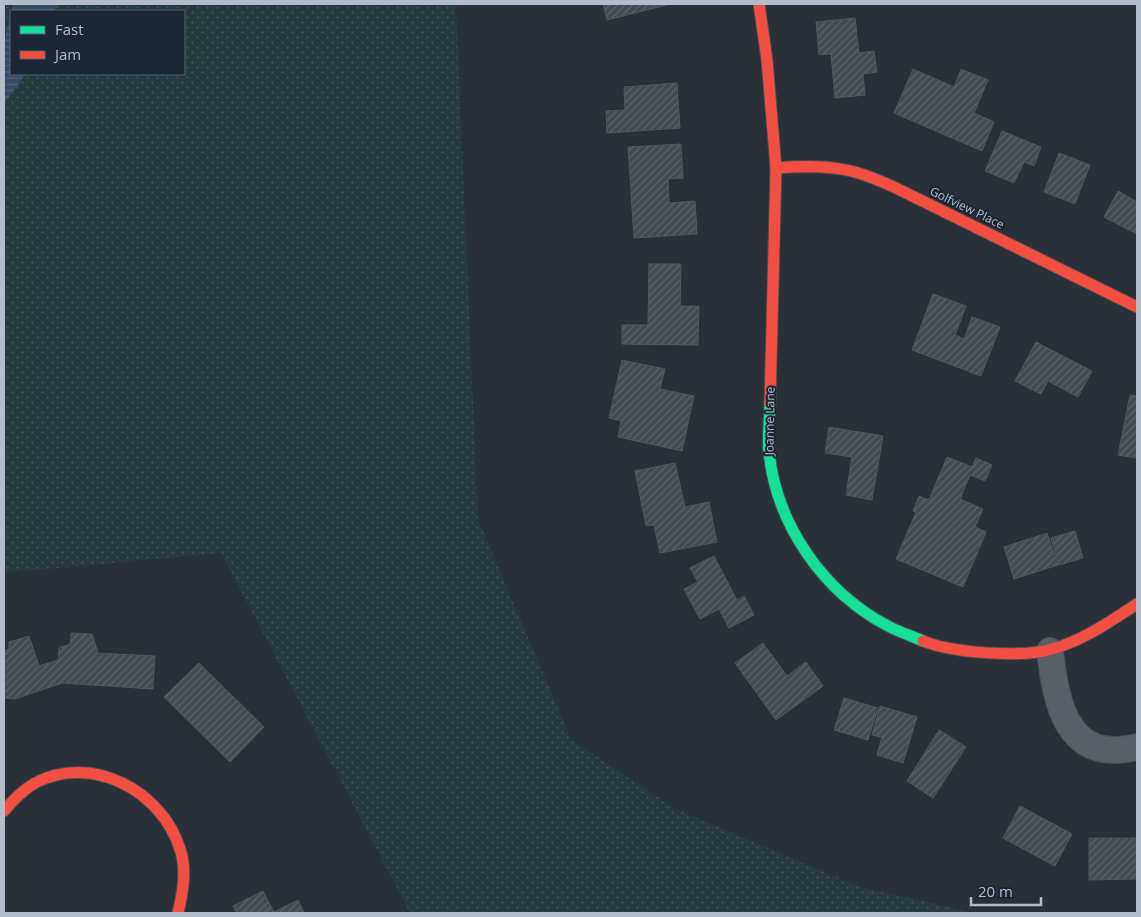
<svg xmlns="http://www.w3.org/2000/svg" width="1141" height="917" font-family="'Open Sans',sans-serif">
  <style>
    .grass { fill: url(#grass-dots); fill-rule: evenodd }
    .water { fill: url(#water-rules) }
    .building { fill: url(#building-hatch); stroke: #52575f }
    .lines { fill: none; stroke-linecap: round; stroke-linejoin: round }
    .street-casing { stroke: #484c53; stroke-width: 28 }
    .fast-casing { stroke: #484c53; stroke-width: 13 }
    .jam-casing { stroke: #484c53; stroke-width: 13 }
    .street { stroke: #5a5e66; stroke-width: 26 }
    .fast { stroke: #16e098; stroke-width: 11 }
    .jam { stroke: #f24e42; stroke-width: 11 }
    .labels { text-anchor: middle; stroke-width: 4; stroke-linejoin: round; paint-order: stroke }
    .street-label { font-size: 12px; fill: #b4bcc9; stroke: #1d2633 }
  </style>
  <defs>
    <pattern id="grass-dots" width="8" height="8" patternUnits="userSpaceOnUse" patternTransform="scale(1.25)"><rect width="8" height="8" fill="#273a3e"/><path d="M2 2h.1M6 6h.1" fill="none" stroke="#445559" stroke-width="1.8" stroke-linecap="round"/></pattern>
    <pattern id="water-rules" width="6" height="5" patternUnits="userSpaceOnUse" patternTransform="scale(1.25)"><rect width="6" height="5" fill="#384963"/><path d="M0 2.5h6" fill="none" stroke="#526178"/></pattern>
    <pattern id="building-hatch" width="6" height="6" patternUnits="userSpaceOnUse" patternTransform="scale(1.25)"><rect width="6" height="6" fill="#444950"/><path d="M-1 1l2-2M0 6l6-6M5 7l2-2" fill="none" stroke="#5d6168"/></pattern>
  </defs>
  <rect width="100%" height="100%" fill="#2a3038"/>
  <path class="grass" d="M4,4h452l22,515 93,220 103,69 186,79 115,26h-565l-189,-360 -217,20zM11,11h173v63h-173z"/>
  <g class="water">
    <path d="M13,4h45l-4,7h-42z"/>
    <path d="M11,13v61h15l-22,30v-61z"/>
  </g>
  <g class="building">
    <path d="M603,4h67l-63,16z"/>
    <path d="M855,18l4,35 15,-2 3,21 -14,2 2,21 -30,3 -4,-44 -12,1 -3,-33z"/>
    <path d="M913,69l41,18 7,-18 27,11 -14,33 20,9 -12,29 -88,-38z"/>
    <path d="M677,83l3,45 -73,5 -1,-22 19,-1 -1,-23z"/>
    <path d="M1002,131l39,16 -7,19 -10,-4 -10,21 -29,-12z"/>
    <path d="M681,144l2,34 -15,1 1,24 26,-2 2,33 -63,4 -6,-91z"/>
    <path d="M1059,153l31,12 -15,39 -31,-12z"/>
    <path d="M1118,191l19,11v32l-33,-17z"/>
    <path d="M649,264h32l-1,42h19l-1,39 -76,-1v-19h26z"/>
    <path d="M933,294l33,12 -11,29 9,4 8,-22 28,10 -19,49 -69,-26z"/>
    <path d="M1036,342l56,29 -14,26 -30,-16 -7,13 -26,-13z"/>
    <path d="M622,360l43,9 -5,20 34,7 -12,55 -64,-14 3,-16 -12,-3z"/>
    <path d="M1130,395l7,1v62l-19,-3z"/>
    <path d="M829,427l54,9 -11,64 -26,-5 6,-38 -27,-4z"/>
    <path d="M947,457l25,10 4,-9 16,7 -7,16 -15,-6 -10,24 23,10 -8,18 11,5 -23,55 -67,-28 20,-47 -3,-1 6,-15 10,4z"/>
    <path d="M675,463l10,44 24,-5 8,40 -57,11 -6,-28 -8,1 -11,-55z"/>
    <path d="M1075,531l8,27 -24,7 -8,-27z"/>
    <path d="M1047,533l11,32 -44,14 -10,-32z"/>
    <path d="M714,556l23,44 7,-4 10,19 -25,13 -10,-19 -19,10 -16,-30 14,-7 -8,-14z"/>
    <path d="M71,633l21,1 6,19 57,3 -2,33 -91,-6 -47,16 -11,-1v-47l5,-2v-7l20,-6 10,30 19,-6 1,-12 11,-4z"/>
    <path d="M763,643l24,33 19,-14 17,24 -47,34 -41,-57z"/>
    <path d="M199,663l65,64 -34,35 -66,-65z"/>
    <path d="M844,698l34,10 -10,32 -34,-10z"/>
    <path d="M880,706l37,11 -14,46 -26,-8 5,-18 -10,-2z"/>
    <path d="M939,730l27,17 -33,51 -26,-17z"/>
    <path d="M1020,806l52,28 -17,32 -52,-28z"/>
    <path d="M1089,838h48v41l-48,1z"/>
    <path d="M263,891l11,21 24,-12 6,13h-67l-4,-7z"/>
  </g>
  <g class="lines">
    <defs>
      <path id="street" d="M1050,651c6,53 17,113 87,96"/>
      <path id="fast" d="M770,403c0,16 -3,34 -1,50 8,72 54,139 119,173 11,6 24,10 35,15"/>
      <g id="jam">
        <path d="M759,4l8,56 9,108 -6,235"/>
        <path d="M776,168c26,-2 54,-3 79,4 14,4 28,10 41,16l241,119"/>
        <path d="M923,641c30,12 99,17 129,8 30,-8 59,-28 85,-45"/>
        <path d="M4,811c9,-11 19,-21 31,-28 57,-30 127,8 145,66 7,20 3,43 -2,64"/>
      </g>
    </defs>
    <use href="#street" class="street-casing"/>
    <use href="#fast" class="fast-casing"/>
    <use href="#jam" class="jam-casing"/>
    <use href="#street" class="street"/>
    <use href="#fast" class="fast"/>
    <use href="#jam" class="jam"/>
  </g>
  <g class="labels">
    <g class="street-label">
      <text transform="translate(967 208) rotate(26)" y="4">Golfview Place</text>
      <text transform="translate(770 421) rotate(-89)" y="4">Joanne Lane</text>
    </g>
  </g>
  <rect width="1141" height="917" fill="none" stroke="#b4bcc9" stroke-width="10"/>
  <rect x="10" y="10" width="175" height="65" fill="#1d2633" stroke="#59626f"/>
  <rect x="20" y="26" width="25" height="8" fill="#16e098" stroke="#59626f"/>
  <text x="55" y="35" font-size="15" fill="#b4bcc9">Fast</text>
  <rect x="20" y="51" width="25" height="8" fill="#f24e42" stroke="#59626f"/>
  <text x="55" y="60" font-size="15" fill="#b4bcc9">Jam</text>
  <path d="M971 897v8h70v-8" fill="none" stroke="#b4bcc9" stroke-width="2.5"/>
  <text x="978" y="897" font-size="15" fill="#b4bcc9" stroke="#1d2633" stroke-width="4" paint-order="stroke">20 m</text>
</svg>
